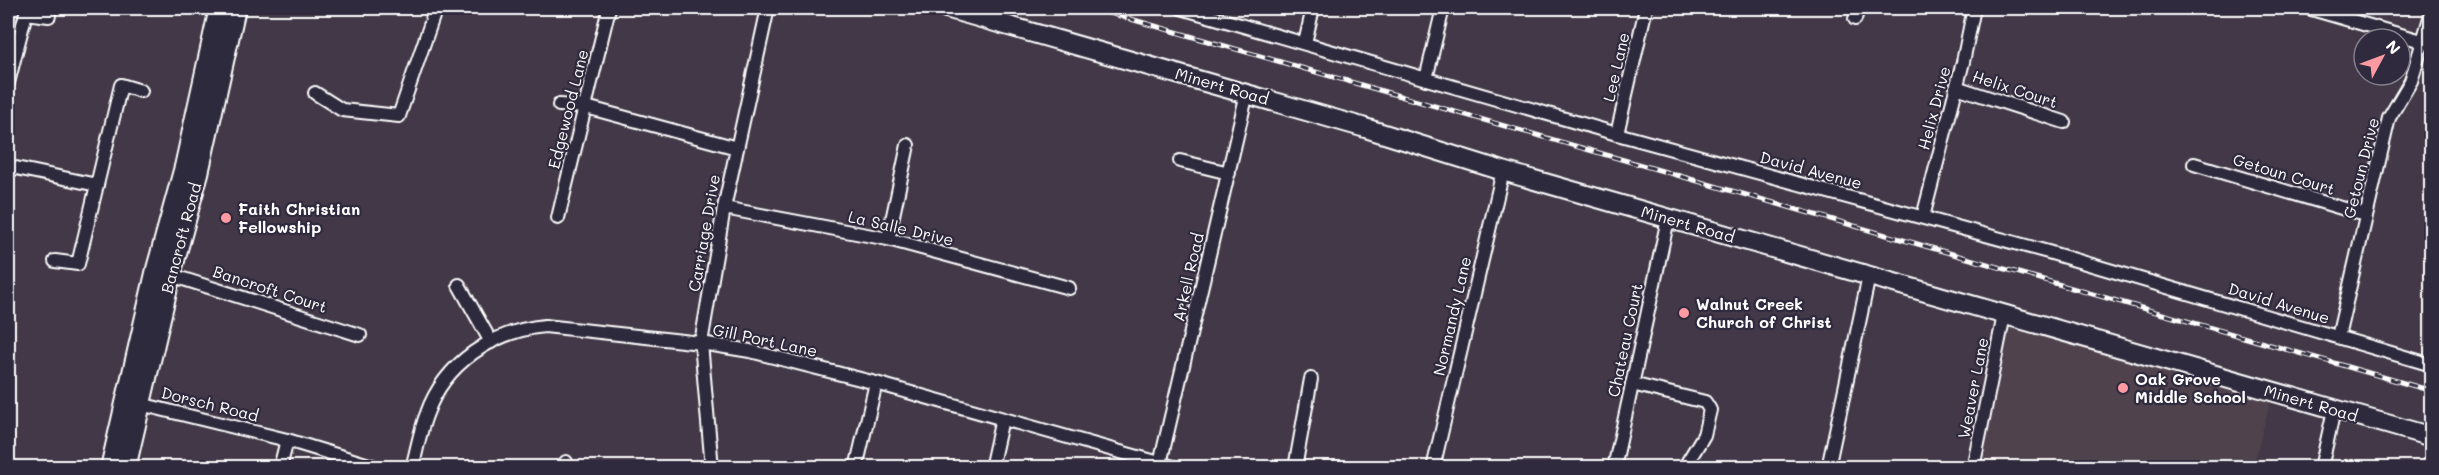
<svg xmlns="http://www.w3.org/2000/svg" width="2439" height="475" font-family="Mali,sans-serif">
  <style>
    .built { fill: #50424e }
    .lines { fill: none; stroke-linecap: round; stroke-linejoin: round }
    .street-casing { stroke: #fff; stroke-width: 16 }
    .secondary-casing { stroke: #fff; stroke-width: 22 }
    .street { stroke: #2f2a3d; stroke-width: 12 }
    .secondary { stroke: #2f2a3d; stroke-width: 18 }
    .rail-casing { stroke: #fff; stroke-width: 5 }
    .rail { stroke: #2f2a3d; stroke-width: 3; stroke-dasharray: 9; stroke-linecap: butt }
    .poi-dot { fill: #ff9aa2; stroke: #2f2a3d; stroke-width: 2 }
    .labels { text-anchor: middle; stroke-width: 4.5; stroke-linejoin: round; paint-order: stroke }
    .street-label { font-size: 16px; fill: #fff; stroke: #2f2a3d }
    .poi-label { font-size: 16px; font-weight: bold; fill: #fff; stroke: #2f2a3d; text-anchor: start }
  </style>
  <rect width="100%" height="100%" fill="#423847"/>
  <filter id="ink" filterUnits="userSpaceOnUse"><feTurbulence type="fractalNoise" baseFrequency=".0167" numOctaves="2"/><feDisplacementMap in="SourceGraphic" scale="12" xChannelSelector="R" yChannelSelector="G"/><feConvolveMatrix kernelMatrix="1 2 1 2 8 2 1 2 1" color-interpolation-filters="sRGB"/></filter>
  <g filter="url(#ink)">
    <path class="built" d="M2004,315l269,77 -20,75 -280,1z"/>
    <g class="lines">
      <defs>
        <g id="street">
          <path d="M1181,8l436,126 431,118 384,113"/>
          <path d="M2308,8l124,36"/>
          <path d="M1855,19l3,-11"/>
          <path d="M1305,43l8,-35"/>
          <path d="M1426,79l17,-71"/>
          <path d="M8,83l18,-70 23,3"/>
          <path d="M1956,87l108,35"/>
          <path d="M315,93l27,17 57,6 37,-108"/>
          <path d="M559,105l27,2 151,41"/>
          <path d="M1617,134l29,-126"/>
          <path d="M1180,161l49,12"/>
          <path d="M2194,164l171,51"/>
          <path d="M8,171l8,-3 81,17"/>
          <path d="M724,208l164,31 181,49"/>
          <path d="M1923,217l40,-155 11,-54"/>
          <path d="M558,218l51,-210"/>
          <path d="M888,239l20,-94"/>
          <path d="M55,261l23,3 43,-179 20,6"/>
          <path d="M171,275l189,60"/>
          <path d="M459,285l32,57"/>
          <path d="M2338,337l51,-219 22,-37 21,-70"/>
          <path d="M1632,384l73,18 5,8 -6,25 -20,33"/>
          <path d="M136,403l151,37 92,28"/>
          <path d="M280,468l7,-28"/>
          <path d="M412,468c5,-18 8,-38 15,-55 18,-50 66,-82 118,-87l156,17 49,8 126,32 301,85"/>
          <path d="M565,468l1,-6"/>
          <path d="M712,468l-11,-125 23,-135 44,-200"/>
          <path d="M856,468l20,-85"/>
          <path d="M991,468l11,-49"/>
          <path d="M1159,468l88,-375"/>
          <path d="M1295,468l16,-89"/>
          <path d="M1433,468l70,-297"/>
          <path d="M1614,468l54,-249"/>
          <path d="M1828,468l41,-192"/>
          <path d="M1973,468l31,-153"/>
          <path d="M2321,468l13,-58"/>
        </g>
        <g id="secondary">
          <path d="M946,8l416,119 141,44 929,266"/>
          <path d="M110,468l46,-199 28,-102 35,-159"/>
          <path d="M126,468l45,-193 28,-102 37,-165"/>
        </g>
      </defs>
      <use href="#street" class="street-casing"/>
      <use href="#secondary" class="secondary-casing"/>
      <use href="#street" class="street"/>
      <use href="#secondary" class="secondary"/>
      <defs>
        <path id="rail" d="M1092,8l1340,383"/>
      </defs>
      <use href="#rail" class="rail-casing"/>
      <use href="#rail" class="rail"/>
    </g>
  </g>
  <g class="poi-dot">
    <circle cx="226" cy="218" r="6"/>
    <circle cx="1684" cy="313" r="6"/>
    <circle cx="2123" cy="388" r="6"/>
  </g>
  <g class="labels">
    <g class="street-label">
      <text transform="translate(1616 67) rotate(-77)" y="6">Lee Lane</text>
      <text transform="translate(1222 86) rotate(16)" y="6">Minert Road</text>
      <text transform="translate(2015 89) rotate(18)" y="6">Helix Court</text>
      <text transform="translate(1934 108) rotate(-75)" y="6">Helix Drive</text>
      <text transform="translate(568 109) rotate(-76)" y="6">Edgewood Lane</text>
      <text transform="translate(2361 168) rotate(-76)" y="6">Getoun Drive</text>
      <text transform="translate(1811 170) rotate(15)" y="6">David Avenue</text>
      <text transform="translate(2284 174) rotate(17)" y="6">Getoun Court</text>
      <text transform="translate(1688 224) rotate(16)" y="6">Minert Road</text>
      <text transform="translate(901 228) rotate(13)" y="6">La Salle Drive</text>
      <text transform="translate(704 233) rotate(-80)" y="6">Carriage Drive</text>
      <text transform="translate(181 238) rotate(-75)" y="6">Bancroft Road</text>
      <text transform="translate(1188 277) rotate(-77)" y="6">Arkell Road</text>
      <text transform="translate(270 289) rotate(18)" y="6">Bancroft Court</text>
      <text transform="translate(2279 303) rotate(17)" y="6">David Avenue</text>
      <text transform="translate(1452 316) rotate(-77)" y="6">Normandy Lane</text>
      <text transform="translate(765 340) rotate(12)" y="6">Gill Port Lane</text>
      <text transform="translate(1625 340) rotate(-78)" y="6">Chateau Court</text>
      <text transform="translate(1973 388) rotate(-79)" y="6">Weaver Lane</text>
      <text transform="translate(2311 403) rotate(16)" y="6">Minert Road</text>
      <text transform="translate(210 404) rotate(14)" y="6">Dorsch Road</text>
    </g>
    <g class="poi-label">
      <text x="238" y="215">Faith Christian<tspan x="238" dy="18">Fellowship</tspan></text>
      <text x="1696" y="310">Walnut Creek<tspan x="1696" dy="18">Church of Christ</tspan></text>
      <text x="2135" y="385">Oak Grove<tspan x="2135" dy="18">Middle School</tspan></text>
    </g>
  </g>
  <rect width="2439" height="475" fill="none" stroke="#2f2a3d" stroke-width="30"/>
  <rect x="15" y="15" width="2409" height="445" fill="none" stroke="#fff" stroke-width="2" filter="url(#ink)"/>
  <g transform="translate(2382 57) rotate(49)"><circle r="28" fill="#2f2a3d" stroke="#827f8b" stroke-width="1.5"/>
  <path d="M0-4.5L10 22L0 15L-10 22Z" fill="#ff9aa2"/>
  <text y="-9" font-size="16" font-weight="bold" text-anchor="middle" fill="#ffffff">N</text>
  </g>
</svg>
